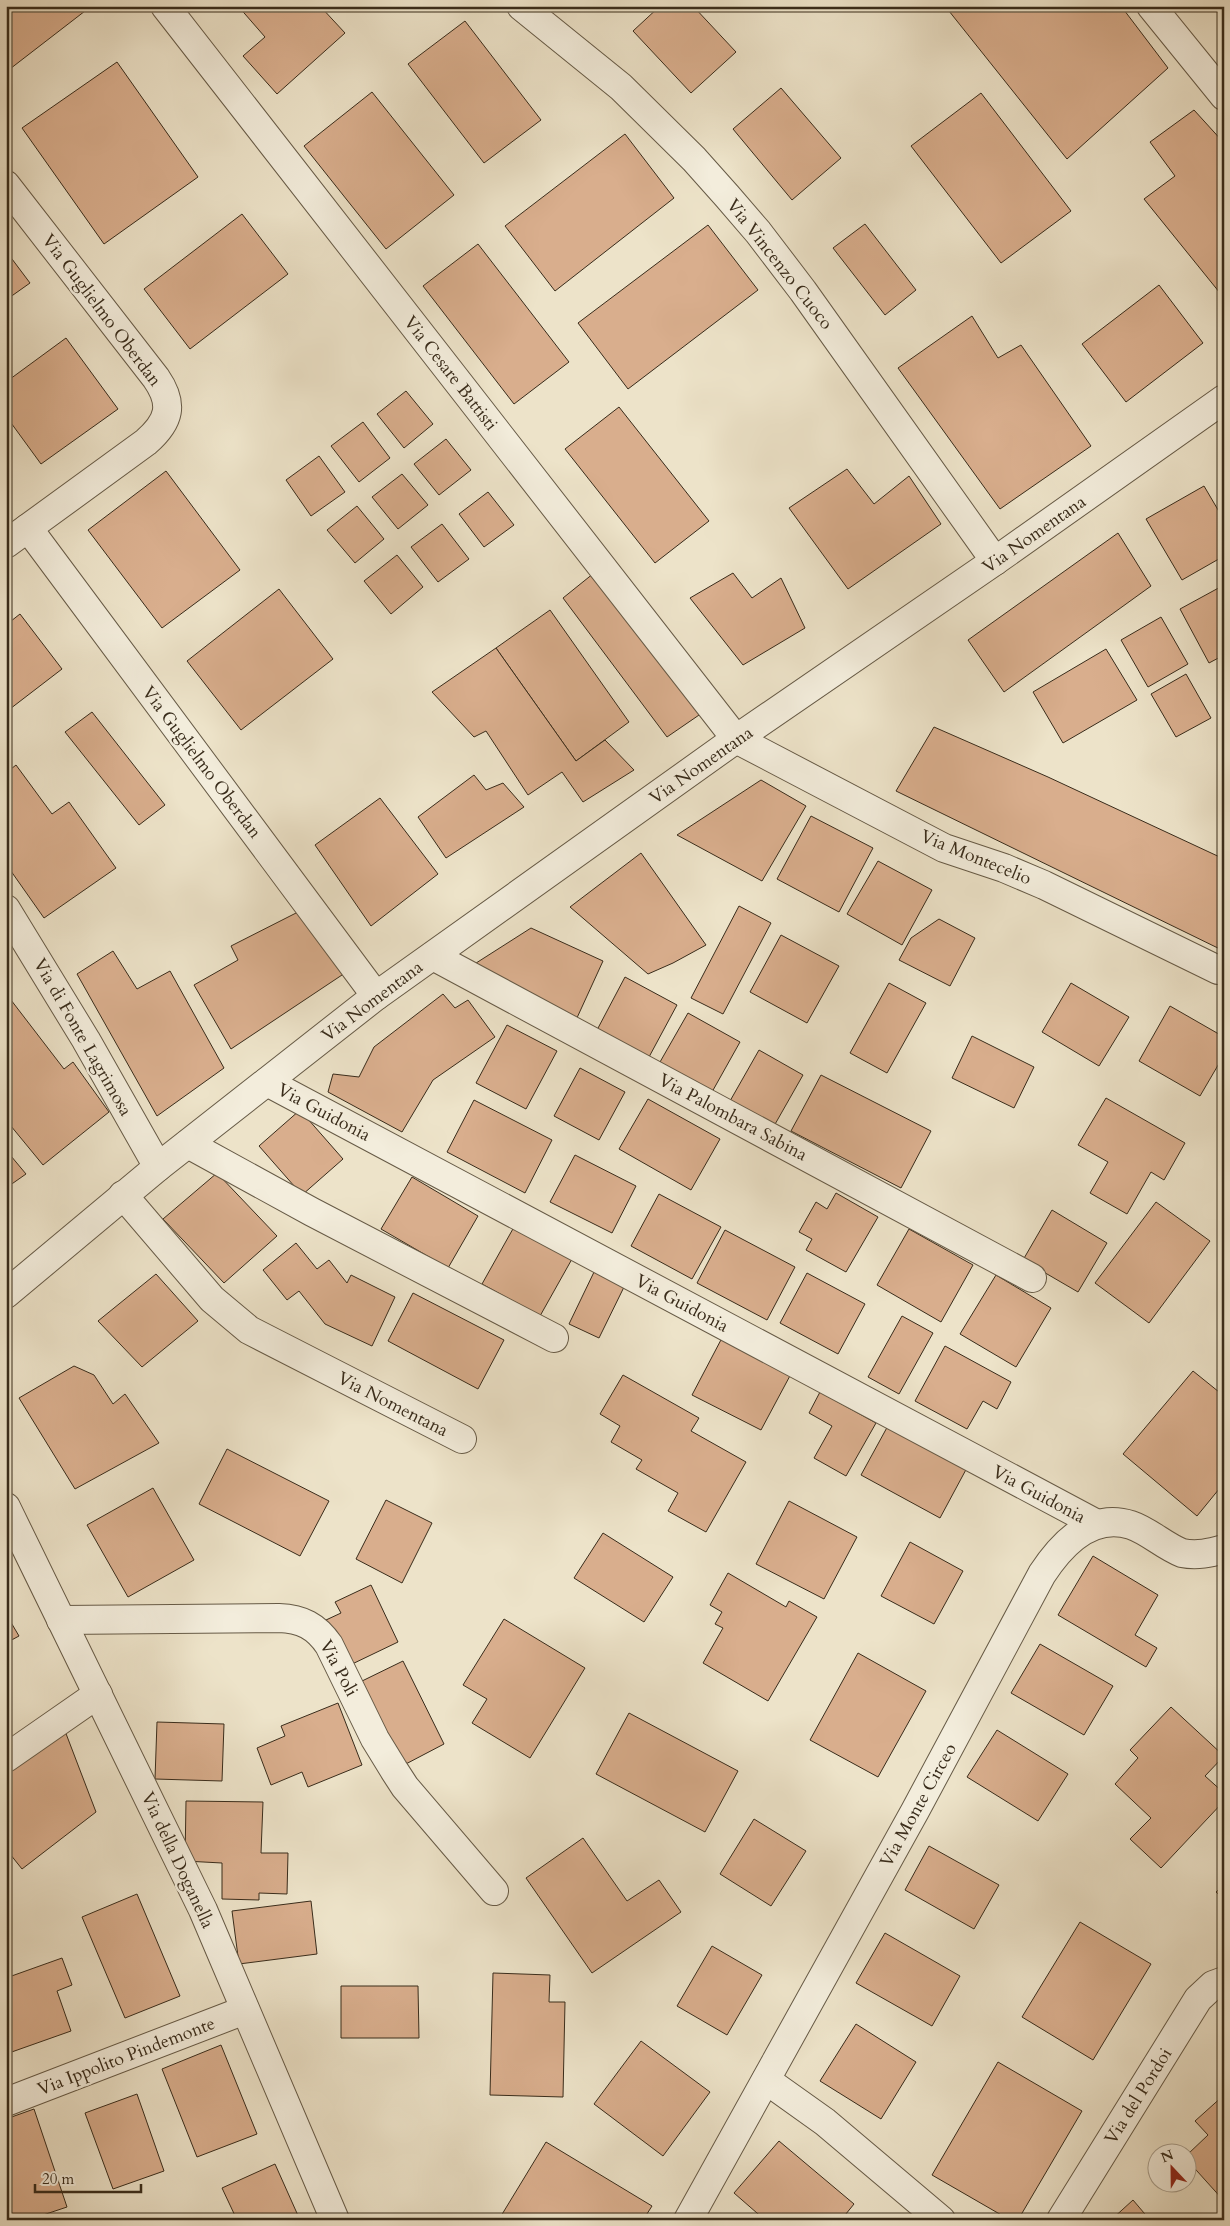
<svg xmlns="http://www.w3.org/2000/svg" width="1230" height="2226" font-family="Cardo,serif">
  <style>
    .building { fill: #d9ae8d; stroke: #392c1b }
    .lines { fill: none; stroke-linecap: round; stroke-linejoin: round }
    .minor-casing { stroke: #665a46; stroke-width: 30 }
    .minor { stroke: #f3eddc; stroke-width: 28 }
    .labels { text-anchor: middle; stroke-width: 5; stroke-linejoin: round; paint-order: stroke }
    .street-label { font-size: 18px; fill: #392c1b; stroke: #f3eddc }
  </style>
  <rect width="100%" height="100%" fill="#ede3c9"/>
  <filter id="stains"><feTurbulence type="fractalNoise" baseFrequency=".004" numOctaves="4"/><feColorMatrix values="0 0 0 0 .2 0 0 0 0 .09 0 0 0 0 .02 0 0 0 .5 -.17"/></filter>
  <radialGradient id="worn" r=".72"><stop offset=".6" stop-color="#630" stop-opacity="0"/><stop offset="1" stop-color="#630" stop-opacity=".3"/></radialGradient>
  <g class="building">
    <path d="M6,6h76l3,5 -79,61z"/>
    <path d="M238,6h82l25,27 -68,61 -34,-38 22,-19z"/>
    <path d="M660,6h33l43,46 -45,41 -58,-62z"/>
    <path d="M945,6h176l47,62 -101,91z"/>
    <path d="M1213,6h11v15z"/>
    <path d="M465,21l76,99 -57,43 -76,-99z"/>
    <path d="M117,62l81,115 -94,67 -82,-116z"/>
    <path d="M781,88l60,70 -49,42 -59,-71z"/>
    <path d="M372,92l82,103 -68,54 -82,-103z"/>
    <path d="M981,93l90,118 -70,52 -90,-117z"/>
    <path d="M1194,110l30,33v155l-80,-99 31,-23 -25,-34z"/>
    <path d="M625,134l49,64 -119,93 -50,-65z"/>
    <path d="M242,214l46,60 -98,75 -46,-60z"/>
    <path d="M865,224l51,66 -31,25 -52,-67z"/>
    <path d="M708,225l50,65 -130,99 -50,-66z"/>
    <path d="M478,244l91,118 -55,42 -91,-118z"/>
    <path d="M6,251l24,32 -24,17z"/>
    <path d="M1159,285l44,58 -77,59 -44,-58z"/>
    <path d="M972,316l26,42 23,-13 70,101 -91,63 -102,-141z"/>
    <path d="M66,338l52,71 -77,55 -35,-48v-34z"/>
    <path d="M406,391l27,33 -29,24 -27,-34z"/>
    <path d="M619,407l90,114 -54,42 -90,-114z"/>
    <path d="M363,422l27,36 -31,24 -28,-36z"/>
    <path d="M446,439l25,31 -32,25 -25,-31z"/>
    <path d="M319,456l26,36 -34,24 -25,-36z"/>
    <path d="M847,469l27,35 35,-28 32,48 -93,65 -59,-81z"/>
    <path d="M166,471l74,99 -78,58 -74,-98z"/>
    <path d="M402,474l26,31 -30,24 -26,-32z"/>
    <path d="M1204,486l20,34v36l-42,24 -36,-61z"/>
    <path d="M488,492l26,33 -30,22 -25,-33z"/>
    <path d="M357,506l27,33 -29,24 -28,-33z"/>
    <path d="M442,524l27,35 -31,23 -27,-35z"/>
    <path d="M1118,533l33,53 -147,106 -36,-52z"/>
    <path d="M397,555l26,32 -32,27 -27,-33z"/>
    <path d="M594,573l108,140 -35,24 -104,-139z"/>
    <path d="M733,573l19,25 29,-20 24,50 -62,37 -53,-67z"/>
    <path d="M1224,585v70l-15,8 -29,-54z"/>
    <path d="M279,589l54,70 -92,71 -54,-69z"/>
    <path d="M550,610l79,112 -53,39 -80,-113z"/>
    <path d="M20,614l42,55 -56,43v-87z"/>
    <path d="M1161,617l27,47 -40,23 -27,-47z"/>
    <path d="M496,648l80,113 29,-21 29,30 -51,32 -21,-30 -34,23 -42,-64 -12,6 -42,-45z"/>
    <path d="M1106,649l31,51 -74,43 -30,-51z"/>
    <path d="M1186,674l25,44 -35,19 -25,-43z"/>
    <path d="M92,712l73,93 -26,20 -74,-93z"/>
    <path d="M934,727l114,50 176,82v92l-328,-160z"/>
    <path d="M16,765l36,49 17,-12 47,66 -72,50 -38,-54v-91z"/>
    <path d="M474,775l12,15 17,-7 21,24 -78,51 -28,-41z"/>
    <path d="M761,780l45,26 -44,75 -85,-46z"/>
    <path d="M380,798l58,76 -67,52 -56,-81z"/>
    <path d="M811,816l62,32 -34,64 -62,-33z"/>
    <path d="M641,853l65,92 -33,18 -25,11 -78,-67z"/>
    <path d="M878,861l54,29 -30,55 -55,-31z"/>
    <path d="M739,906l32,17 -48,91 -32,-16z"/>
    <path d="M298,912l47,61 -114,76 -37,-64 44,-25 -7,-14z"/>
    <path d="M939,919l36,19 -25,48 -51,-26 12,-22z"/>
    <path d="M531,928l72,33 -27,59 -103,-55z"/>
    <path d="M781,935l58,31 -32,57 -57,-31z"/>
    <path d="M113,951l24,38 33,-18 54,97 -67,48 -80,-142z"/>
    <path d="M625,977l52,28 -28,52 -52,-27z"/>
    <path d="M889,983l37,20 -39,70 -37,-20z"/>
    <path d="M1071,983l58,34 -30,49 -57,-34z"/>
    <path d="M443,994l12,14 13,-8 27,37 -62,43 -31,52 -74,-40 5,-18 26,3 15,-30z"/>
    <path d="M11,1000l53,69 9,-7 36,50 -66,53 -37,-45v-116z"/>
    <path d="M1170,1006l54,31v18l-24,41 -61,-35z"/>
    <path d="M688,1013l52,29 -28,50 -52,-30z"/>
    <path d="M507,1025l50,26 -31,58 -50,-26z"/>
    <path d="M972,1036l62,31 -20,41 -62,-30z"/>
    <path d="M759,1050l44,25 -29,51 -44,-25z"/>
    <path d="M580,1068l45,24 -26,48 -45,-24z"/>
    <path d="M821,1075l110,56 -30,57 -110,-57z"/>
    <path d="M1106,1098l79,45 -21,37 -13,-8 -24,42 -37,-21 18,-31 -30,-17z"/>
    <path d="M648,1099l72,40 -29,51 -72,-41z"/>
    <path d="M474,1100l78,40 -27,53 -78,-41z"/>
    <path d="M300,1110l43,49 -41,36 -43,-49z"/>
    <path d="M6,1150l20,24 -20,14z"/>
    <path d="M575,1155l61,31 -24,47 -62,-31z"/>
    <path d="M217,1173l60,63 -53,47 -61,-64z"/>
    <path d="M412,1177l66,39 -30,52 -67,-39z"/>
    <path d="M836,1193l42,24 -32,55 -40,-22 6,-11 -13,-7 17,-30 11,7z"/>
    <path d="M659,1194l62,33 -29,52 -61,-33z"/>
    <path d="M1156,1202l54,39 -61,82 -54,-40z"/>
    <path d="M1052,1210l55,33 -29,49 -55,-32z"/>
    <path d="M514,1227l58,32 -32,57 -58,-32z"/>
    <path d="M909,1229l64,36 -32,57 -64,-37z"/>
    <path d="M725,1230l70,37 -28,53 -70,-37z"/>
    <path d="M296,1243l21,26 12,-9 18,23 4,-8 44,22 -23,49 -47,-22 -26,-33 -12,9 -24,-30z"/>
    <path d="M595,1270l30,15 -26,53 -30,-14z"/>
    <path d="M807,1273l58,31 -27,50 -58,-31z"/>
    <path d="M156,1274l42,47 -56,46 -44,-46z"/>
    <path d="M996,1275l55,33 -35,59 -56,-33z"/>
    <path d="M413,1293l91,47 -26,49 -90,-48z"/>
    <path d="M902,1316l31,17 -34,61 -31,-17z"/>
    <path d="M723,1336l69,36 -31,58 -69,-35z"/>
    <path d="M945,1346l66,36 -14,27 -14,-8 -16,28 -52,-28z"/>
    <path d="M74,1366l20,9 19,29 12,-10 34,49 -84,46 -56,-91z"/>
    <path d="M1193,1371l31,25v87l-27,33 -74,-62z"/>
    <path d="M623,1375l76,43 -8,13 55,31 -40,70 -38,-21 10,-18 -42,-24 6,-9 -31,-18 9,-16 -20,-12z"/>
    <path d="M820,1392l56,31 -30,53 -32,-18 18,-32 -23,-13z"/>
    <path d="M890,1422l79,42 -29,54 -79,-43z"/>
    <path d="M227,1449l102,52 -29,55 -101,-52z"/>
    <path d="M153,1488l41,72 -66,37 -41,-72z"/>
    <path d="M386,1500l46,23 -30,60 -46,-24z"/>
    <path d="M789,1501l68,36 -33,62 -68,-35z"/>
    <path d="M603,1533l70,44 -29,45 -70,-44z"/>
    <path d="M910,1542l53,29 -29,53 -53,-28z"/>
    <path d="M1093,1556l65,39 -23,40 22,13 -11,19 -88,-52z"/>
    <path d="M728,1573l58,34 3,-6 28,16 -49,84 -65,-38 20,-35 -8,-4 7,-12 -12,-7z"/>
    <path d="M371,1585l27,57 -50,24 -22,-46 15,-7 -6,-11z"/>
    <path d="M6,1614l13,22 -13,7z"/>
    <path d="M504,1619l81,49 -55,90 -58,-35 15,-24 -24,-14z"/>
    <path d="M1040,1644l73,42 -29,49 -73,-42z"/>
    <path d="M858,1653l68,38 -48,86 -68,-37z"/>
    <path d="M403,1661l41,83 -42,22 -42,-84z"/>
    <path d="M338,1703l24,62 -54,22 -6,-15 -31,13 -14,-37 28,-12 -4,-10z"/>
    <path d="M1171,1707l53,49 -19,20 19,17v8l-63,67 -31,-29 21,-21 -36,-34 23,-26 -8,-8z"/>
    <path d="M629,1713l109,58 -33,61 -109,-58z"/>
    <path d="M157,1722l67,2 -2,57 -67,-2z"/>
    <path d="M997,1730l71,44 -30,47 -71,-44z"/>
    <path d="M65,1731l31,81 -74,57 -16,-20v-74z"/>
    <path d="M186,1801l77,1 -2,51h27l-1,41 -28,-1v7l-37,-1v-36l-37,-2z"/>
    <path d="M754,1819l52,32 -35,55 -51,-32z"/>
    <path d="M583,1838l44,63 32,-21 22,32 -89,61 -66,-95z"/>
    <path d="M929,1846l70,39 -25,44 -69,-39z"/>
    <path d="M1224,1884v16l-8,-8z"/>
    <path d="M137,1894l43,102 -55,22 -43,-101z"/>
    <path d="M311,1901l6,53 -78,10 -7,-53z"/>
    <path d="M1080,1922l71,42 -58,96 -71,-43z"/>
    <path d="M885,1933l75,43 -28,50 -76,-43z"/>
    <path d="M712,1946l50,29 -35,60 -50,-29z"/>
    <path d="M62,1958l10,27 -15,6 14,40 -65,23v-76z"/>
    <path d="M493,1973l57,2 -1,27h16l-2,95 -73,-2z"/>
    <path d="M341,1986h77l1,52h-78z"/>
    <path d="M856,2024l60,38 -35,57 -61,-38z"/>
    <path d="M641,2041l69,51 -47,64 -69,-52z"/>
    <path d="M221,2045l36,89 -60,23 -35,-88z"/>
    <path d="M998,2062l84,49 -64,109h-8l-78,-45z"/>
    <path d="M137,2094l27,77 -51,18 -28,-76z"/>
    <path d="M1224,2095v106l-36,-40v-7l20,-19 -13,-14z"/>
    <path d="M34,2109l33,98 -39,13h-22v-101z"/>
    <path d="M779,2141l75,63 -13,16h-76l-31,-27z"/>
    <path d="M546,2142l106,64 -9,14h-136l-6,-4z"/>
    <path d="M275,2164l25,56h-63l-15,-32z"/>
    <path d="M1133,2200l17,20h-39z"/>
  </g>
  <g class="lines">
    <defs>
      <g id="minor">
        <path d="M165,6l571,733 208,109 60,20 40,17 174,85"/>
        <path d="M521,6l100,81 73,72 33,37 31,36 45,59 192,270"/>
        <path d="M1151,6l73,90"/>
        <path d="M6,185l150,193c18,26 14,43 -10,64l-140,102"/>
        <path d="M28,528l348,468"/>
        <path d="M6,909l80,131 72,127"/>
        <path d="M433,956l599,322"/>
        <path d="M267,1082l830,442"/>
        <path d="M188,1144l124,68 242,126"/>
        <path d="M123,1195l89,104 37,31 213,109"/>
        <path d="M6,1294l152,-127 218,-171 360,-257 259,-178 229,-162"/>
        <path d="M6,1507l197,403 132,310"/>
        <path d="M61,1620l218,-2c23,1 37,8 50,27l46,94 19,31 11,17 89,104"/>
        <path d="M6,1758l92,-64"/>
        <path d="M766,2080l59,42 116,98"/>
        <path d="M6,2102l239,-92"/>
        <path d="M688,2220l227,-409 127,-237c19,-29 49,-62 89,-49 18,6 33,21 51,28 15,3 28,0 42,-4"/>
        <path d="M1061,2220l137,-221 15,-14 11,-4"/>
      </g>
    </defs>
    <use href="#minor" class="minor-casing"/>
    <use href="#minor" class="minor"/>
  </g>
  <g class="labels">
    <g class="street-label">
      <text transform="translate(780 264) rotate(52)" y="6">Via Vincenzo Cuoco</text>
      <text transform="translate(102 310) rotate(53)" y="6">Via Guglielmo Oberdan</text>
      <text transform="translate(451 373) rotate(52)" y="6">Via Cesare Battisti</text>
      <text transform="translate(1034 534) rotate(-35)" y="6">Via Nomentana</text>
      <text transform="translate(202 762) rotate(53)" y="6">Via Guglielmo Oberdan</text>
      <text transform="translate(701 765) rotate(-35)" y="6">Via Nomentana</text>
      <text transform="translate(976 857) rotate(22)" y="6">Via Montecelio</text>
      <text transform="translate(372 1001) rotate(-37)" y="6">Via Nomentana</text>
      <text transform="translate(83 1037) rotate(60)" y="6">Via di Fonte Lagrimosa</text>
      <text transform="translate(324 1112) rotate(28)" y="6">Via Guidonia</text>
      <text transform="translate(733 1117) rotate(28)" y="6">Via Palombara Sabina</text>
      <text transform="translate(682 1303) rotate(28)" y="6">Via Guidonia</text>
      <text transform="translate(393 1404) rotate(27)" y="6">Via Nomentana</text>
      <text transform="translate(1039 1494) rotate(28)" y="6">Via Guidonia</text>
      <text transform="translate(339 1668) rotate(62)" y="6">Via Poli</text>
      <text transform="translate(918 1805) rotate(-61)" y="6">Via Monte Circeo</text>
      <text transform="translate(178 1860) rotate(65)" y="6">Via della Doganella</text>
      <text transform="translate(126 2056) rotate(-21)" y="6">Via Ippolito Pindemonte</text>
      <text transform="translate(1138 2096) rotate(-58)" y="6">Via del Pordoi</text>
    </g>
  </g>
  <rect width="1230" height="2226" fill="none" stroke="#ede3c9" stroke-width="25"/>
  <rect x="8" y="8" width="1215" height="2211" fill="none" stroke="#392c1b" stroke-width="2.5"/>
  <rect x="12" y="12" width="1205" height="2201" fill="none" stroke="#392c1b"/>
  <g transform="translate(1172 2168) rotate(338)"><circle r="24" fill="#f3eddc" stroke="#a9a08f"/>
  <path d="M0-4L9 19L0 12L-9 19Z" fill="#8f2418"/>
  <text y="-8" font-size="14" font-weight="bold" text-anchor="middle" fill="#392c1b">N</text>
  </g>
  <path d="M35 2184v8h106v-8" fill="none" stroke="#392c1b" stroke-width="2.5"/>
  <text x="42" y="2184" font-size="15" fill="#392c1b" stroke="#f3eddc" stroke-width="4" paint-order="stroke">20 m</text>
  <rect width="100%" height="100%" filter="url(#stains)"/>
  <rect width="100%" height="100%" fill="url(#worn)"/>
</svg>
